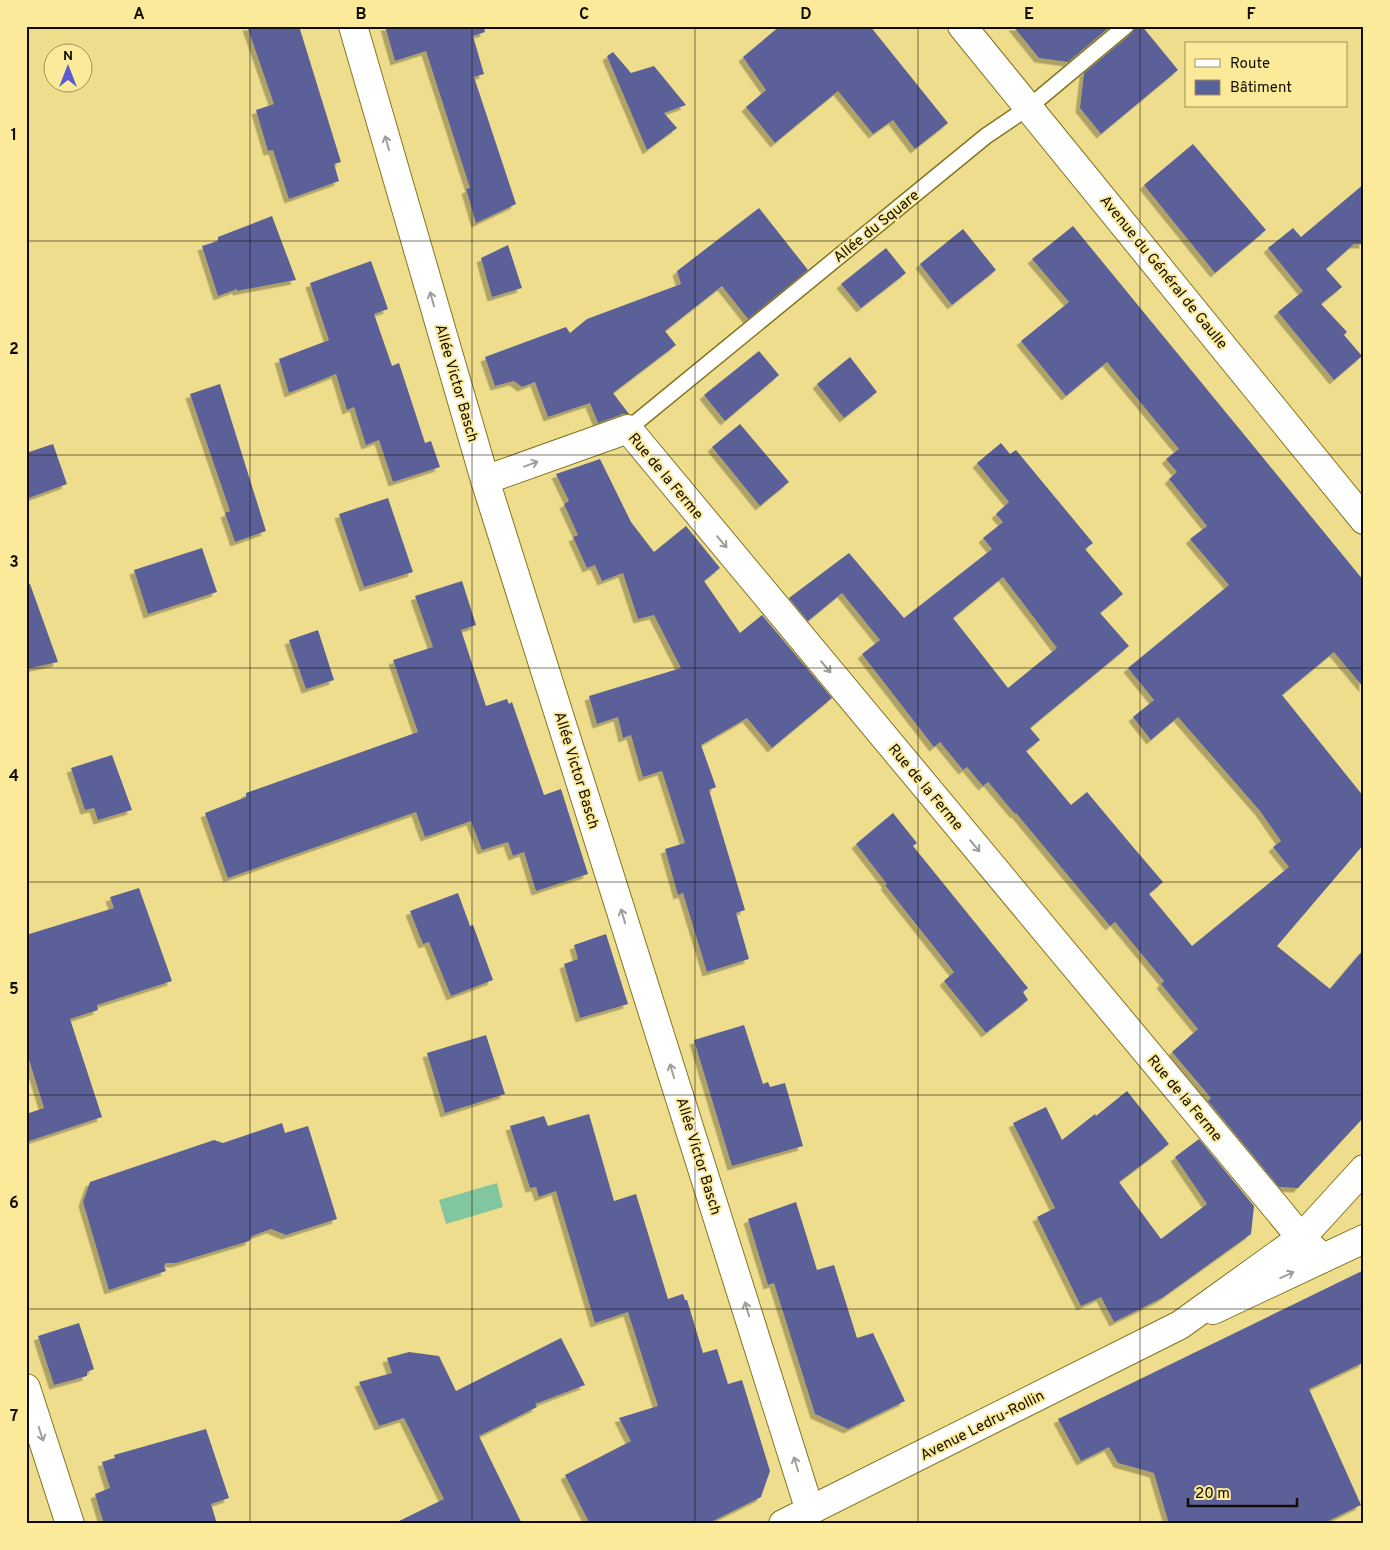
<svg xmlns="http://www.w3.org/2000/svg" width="1390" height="1550" font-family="Overpass,sans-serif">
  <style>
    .water { fill: #82c69f }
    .building { fill: #5b6199; fill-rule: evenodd; filter: url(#shadow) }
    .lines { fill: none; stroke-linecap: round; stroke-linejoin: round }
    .service-casing { stroke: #857522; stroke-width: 18 }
    .minor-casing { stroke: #857522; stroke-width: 30 }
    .tertiary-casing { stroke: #857522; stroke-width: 30 }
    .service { stroke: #fff; stroke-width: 15 }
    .minor { stroke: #fff; stroke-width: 28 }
    .tertiary { stroke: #fff; stroke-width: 28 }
    .oneway { stroke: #a09e99 }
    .grid { fill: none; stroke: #120d00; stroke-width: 1; stroke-opacity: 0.55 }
    .labels { text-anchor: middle; stroke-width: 4; stroke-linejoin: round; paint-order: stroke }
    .street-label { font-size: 15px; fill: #120d00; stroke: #faea99 }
    .neatline { fill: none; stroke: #120d00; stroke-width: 2 }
    .grid-label { font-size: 16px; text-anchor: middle; font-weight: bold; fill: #120d00 }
  </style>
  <defs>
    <filter id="shadow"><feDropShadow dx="-4.5" dy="4.5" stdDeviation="0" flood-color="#0004"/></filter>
  </defs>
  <rect width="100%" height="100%" fill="#eddd8c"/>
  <path class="water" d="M497,1183l6,24 -57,17 -7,-24z"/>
  <g class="building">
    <path d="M247,26h52l42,136 -7,2 5,17 -50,18 -16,-49 -5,1 -12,-41 18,-6z"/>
    <path d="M385,26h99l1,6 -12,4 11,38 -10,3 42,127 -40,19 -10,-34 4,-1 -44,-137 -31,10z"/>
    <path d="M780,26h90l78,97 -33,26 -22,-29 -20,14 -35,-43 -63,52 -29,-36 20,-17 -23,-33z"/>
    <path d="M1013,26h98l-43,36 -29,-4z"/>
    <path d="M1135,26h7l36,44 -77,64 -21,-26 4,-35 48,-40z"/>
    <path d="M613,52l18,21 23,-7 32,39 -22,8 13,15 -30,22 -40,-94z"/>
    <path d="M1193,144l73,86 -51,43 -71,-88z"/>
    <path d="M1364,184v60h-10l-28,25 16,18 -21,17 26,28 -3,3 18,21 -28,24 -56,-68 25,-21 -35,-43 25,-20 8,9z"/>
    <path d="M759,208l49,62 -60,49 -26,-33 -57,45 11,14 -63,48 16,21h-6l-25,9 -8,-20 -42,14 -13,-35 -13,5 -8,-6 -19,5 -10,-29 81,-30 4,6 17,-14 94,-35 -4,-13z"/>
    <path d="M272,216l24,64 -59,11v-2l-19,7 -16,-50 16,-5v-4z"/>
    <path d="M1073,226l291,355v107l-30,-36 -52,43 82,102v47l-87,102 53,43 34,-40v168l-66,71 -19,-1 -71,-86 3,-3 -39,-46 26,-23 -37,-45 3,-3 -49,-59 -5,4 -94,-113 -1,1 -27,-32 -5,4 -16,-19 -4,3 -23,-28 -6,5 -72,-93 18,-14 -38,-47 -34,28 -19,-23 60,-45 55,65 88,-69 -9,-11 20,-16 -7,-8 13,-12 -32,-39 24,-20 9,11 6,-4 77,93 -8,6 38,45 -23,19 29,33 -99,82 10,12 -14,11 45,54 16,-13 46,55 30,35 -14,12 43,52 97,-79 -16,-20 8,-6 -21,-30 -82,-94 -27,23 -18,-23 21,-17 -26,-32 101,-83 -39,-46 17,-13 -38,-47 8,-7 -11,-13 13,-10 -72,-87 -41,34 -45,-55 48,-39 -37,-43zM1003,577l54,71 -49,40 -55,-70z"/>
    <path d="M963,229l33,41 -44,35 -32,-41z"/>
    <path d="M508,245l14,43 -30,9 -11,-39z"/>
    <path d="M886,248l20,25 -45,35 -20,-24z"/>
    <path d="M371,261l17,48 -14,5 18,52 7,-3 26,80 6,-2 9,26 -47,15 -14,-42 -13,5 -12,-38 -7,3 -11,-36 -47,19 -10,-34 50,-19 -19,-57z"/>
    <path d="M759,351l20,24 -54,46 -21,-26z"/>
    <path d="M850,357l27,35 -33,26 -27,-34z"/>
    <path d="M220,384l46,147 -31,11 -10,-29 5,-2 -40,-117z"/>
    <path d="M740,424l49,58 -29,24 -48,-59z"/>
    <path d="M53,444l14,40 -41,15v-46z"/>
    <path d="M600,459l31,63 23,30 32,-26 34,42 -16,13 36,52 22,-18 70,83 -60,50 -25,-30 -46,27 15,42 -7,3 36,120 -9,3 13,46 -42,13 -24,-79 -5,2 -13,-46 20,-6 -23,-72 -19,6 -12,-42 -8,3 -5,-21 -21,7 -8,-28 92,-28 -27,-53 -16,4 -15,-46 -21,8 -7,-16 -8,3 -14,-31 5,-2 -14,-31 5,-3 -13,-27z"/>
    <path d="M388,498l25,74 -49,15 -25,-73z"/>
    <path d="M202,548l15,44 -69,22 -14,-44z"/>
    <path d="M462,581l14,44 -15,5 25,76 21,-7 2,5 3,-2 32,93 17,-6 27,85 -52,17 -12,-39 -11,4 -5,-14 -26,8 -11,-29 -46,16 -9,-25 -188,66 -23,-65 41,-16v-4l172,-61 -25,-72 40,-13 -18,-51z"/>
    <path d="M30,584l28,78 -32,7v-84z"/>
    <path d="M318,630l16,50 -28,9 -17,-49z"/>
    <path d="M112,755l20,55 -34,10 -4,-12 -9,2 -14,-42z"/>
    <path d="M893,813l24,30 -4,3 115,142 -5,4 5,8 -42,33 -42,-52 10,-9 -69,-87 2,-1 -31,-40z"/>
    <path d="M139,888l33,93 -75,24 1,5 -28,9 32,98 -76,25v-28l18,-6 -18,-58v-115l88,-27 -4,-11z"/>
    <path d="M458,893l12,33 3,-1 20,55 -42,16 -22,-54 -6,2 -13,-33z"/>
    <path d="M606,934l22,70 -48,14 -16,-54 14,-5 -4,-14z"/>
    <path d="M744,1025l19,59 5,-2 2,5 15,-4 18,63 -71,20 -38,-126z"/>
    <path d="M486,1035l19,59 -60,19 -18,-60z"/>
    <path d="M1127,1091l42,53 -50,38 42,57 46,-35 -32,-47 24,-18 55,67 -3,28 -89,64 -48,24 -13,-25 -20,9 -44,-89 18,-9 -42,-85 33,-16 16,33 33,-26 1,2z"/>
    <path d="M589,1114l25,87 22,-7 32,105 15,-5 2,6h2l16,53 14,-4 11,35 14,-4 28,91 -9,26 -54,27h-117l-25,-49 66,-34 -12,-23 39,-12 -30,-94 -33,11 -39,-132 -17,6 -3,-10 -6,1 -20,-62 34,-10 4,10z"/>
    <path d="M282,1123l3,10 23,-7 29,93 -51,16 -15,-6 -19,7 -3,5 -73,22h-10l-2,3 2,5 -57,19 -26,-88 7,-20 124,-42 9,3z"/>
    <path d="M796,1202l21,68 17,-5 23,73 16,-5 32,68 -57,28 -33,-15 -41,-131 -6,2 -20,-66z"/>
    <path d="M1364,1270v92l-55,27 52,116 -39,19h-153l-15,-51 -36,-10 -9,-16 -28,14 -23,-42z"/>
    <path d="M79,1323l15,46 -7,3v4l-33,9 -16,-49z"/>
    <path d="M561,1338l24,47 -50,19 2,3 -58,29 43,88h-129l51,-25 -40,-81 -25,8 -20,-44 33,-9 -5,-15 22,-6 30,4 17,35z"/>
    <path d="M206,1429l23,69 -18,6 6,20h-113l-9,-30 15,-6 -8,-26 13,-4 -1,-3z"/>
  </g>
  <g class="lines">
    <defs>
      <path id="service" d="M628,429l358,-293 43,-29 97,-81"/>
      <g id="minor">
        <path d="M353,26l132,454 325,1031"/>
        <path d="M485,480l143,-51 651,782 22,27 22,20"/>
        <path d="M1213,1310l151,-71"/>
        <path d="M26,1388l44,136"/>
      </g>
      <g id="tertiary">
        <path d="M962,26l402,494"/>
        <path d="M783,1524l397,-199 121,-87 63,-69"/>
      </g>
    </defs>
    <use href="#service" class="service-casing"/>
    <use href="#minor" class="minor-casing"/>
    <use href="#tertiary" class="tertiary-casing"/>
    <use href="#service" class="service"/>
    <use href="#minor" class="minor"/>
    <use href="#tertiary" class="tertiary"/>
  </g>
  <defs><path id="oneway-shaft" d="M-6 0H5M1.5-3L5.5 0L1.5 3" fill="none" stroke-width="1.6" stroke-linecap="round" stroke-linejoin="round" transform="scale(1.25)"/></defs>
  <g class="oneway">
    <use href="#oneway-shaft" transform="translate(387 143) rotate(-106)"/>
    <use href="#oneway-shaft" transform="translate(432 299) rotate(-106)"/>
    <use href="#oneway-shaft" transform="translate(531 464) rotate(-20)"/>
    <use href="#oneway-shaft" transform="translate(722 542) rotate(50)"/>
    <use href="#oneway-shaft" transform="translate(826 667) rotate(50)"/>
    <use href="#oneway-shaft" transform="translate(975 846) rotate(50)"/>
    <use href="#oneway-shaft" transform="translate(623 916) rotate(-107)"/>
    <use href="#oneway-shaft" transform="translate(672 1071) rotate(-107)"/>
    <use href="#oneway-shaft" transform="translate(1287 1275) rotate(-25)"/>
    <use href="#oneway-shaft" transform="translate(747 1309) rotate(-107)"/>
    <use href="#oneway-shaft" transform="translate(41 1434) rotate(72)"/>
    <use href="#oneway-shaft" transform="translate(796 1464) rotate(-107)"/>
  </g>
  <path class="grid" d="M250,26v1498M472,26v1498M695,26v1498M918,26v1498M1140,26v1498M26,241h1338M26,455h1338M26,668h1338M26,882h1338M26,1095h1338M26,1309h1338"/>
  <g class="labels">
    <g class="street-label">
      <text transform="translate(876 226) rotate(-39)" y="5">Allée du Square</text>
      <text transform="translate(1164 272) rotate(51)" y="5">Avenue du Général de Gaulle</text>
      <text transform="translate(457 383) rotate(74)" y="5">Allée Victor Basch</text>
      <text transform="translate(666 476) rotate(50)" y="5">Rue de la Ferme</text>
      <text transform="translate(577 770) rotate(73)" y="5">Allée Victor Basch</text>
      <text transform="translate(926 787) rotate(50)" y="5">Rue de la Ferme</text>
      <text transform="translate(1185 1098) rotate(50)" y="5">Rue de la Ferme</text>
      <text transform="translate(699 1156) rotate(73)" y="5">Allée Victor Basch</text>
      <text transform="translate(982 1425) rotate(-27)" y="5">Avenue Ledru-Rollin</text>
    </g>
  </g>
  <rect width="1390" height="1550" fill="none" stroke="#faea99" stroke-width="55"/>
  <rect x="1185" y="42" width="162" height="65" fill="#faea99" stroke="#9d925c"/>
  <rect x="1195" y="59" width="25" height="8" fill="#ffffff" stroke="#9d925c"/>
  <text x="1230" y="68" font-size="15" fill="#120d00">Route</text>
  <rect x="1195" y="80" width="25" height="15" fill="#5b6199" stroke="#9d925c"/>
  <text x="1230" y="92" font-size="15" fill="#120d00">Bâtiment</text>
  <g transform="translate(68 68)"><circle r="24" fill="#faea99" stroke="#9d925c"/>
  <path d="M0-4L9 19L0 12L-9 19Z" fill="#5a5ad2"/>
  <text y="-8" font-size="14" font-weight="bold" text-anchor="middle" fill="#120d00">N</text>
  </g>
  <path d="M1188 1498v8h109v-8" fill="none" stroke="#120d00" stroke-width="2.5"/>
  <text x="1195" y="1498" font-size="15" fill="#120d00" stroke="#faea99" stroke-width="4" paint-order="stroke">20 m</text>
  <rect x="28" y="28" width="1334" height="1494" class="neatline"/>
  <g class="grid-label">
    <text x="139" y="19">A</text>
    <text x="361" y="19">B</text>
    <text x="584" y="19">C</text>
    <text x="806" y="19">D</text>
    <text x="1029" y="19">E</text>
    <text x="1251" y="19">F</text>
    <text x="14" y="140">1</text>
    <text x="14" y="354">2</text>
    <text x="14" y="567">3</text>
    <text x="14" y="781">4</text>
    <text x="14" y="994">5</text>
    <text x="14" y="1208">6</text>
    <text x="14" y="1421">7</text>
  </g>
</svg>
